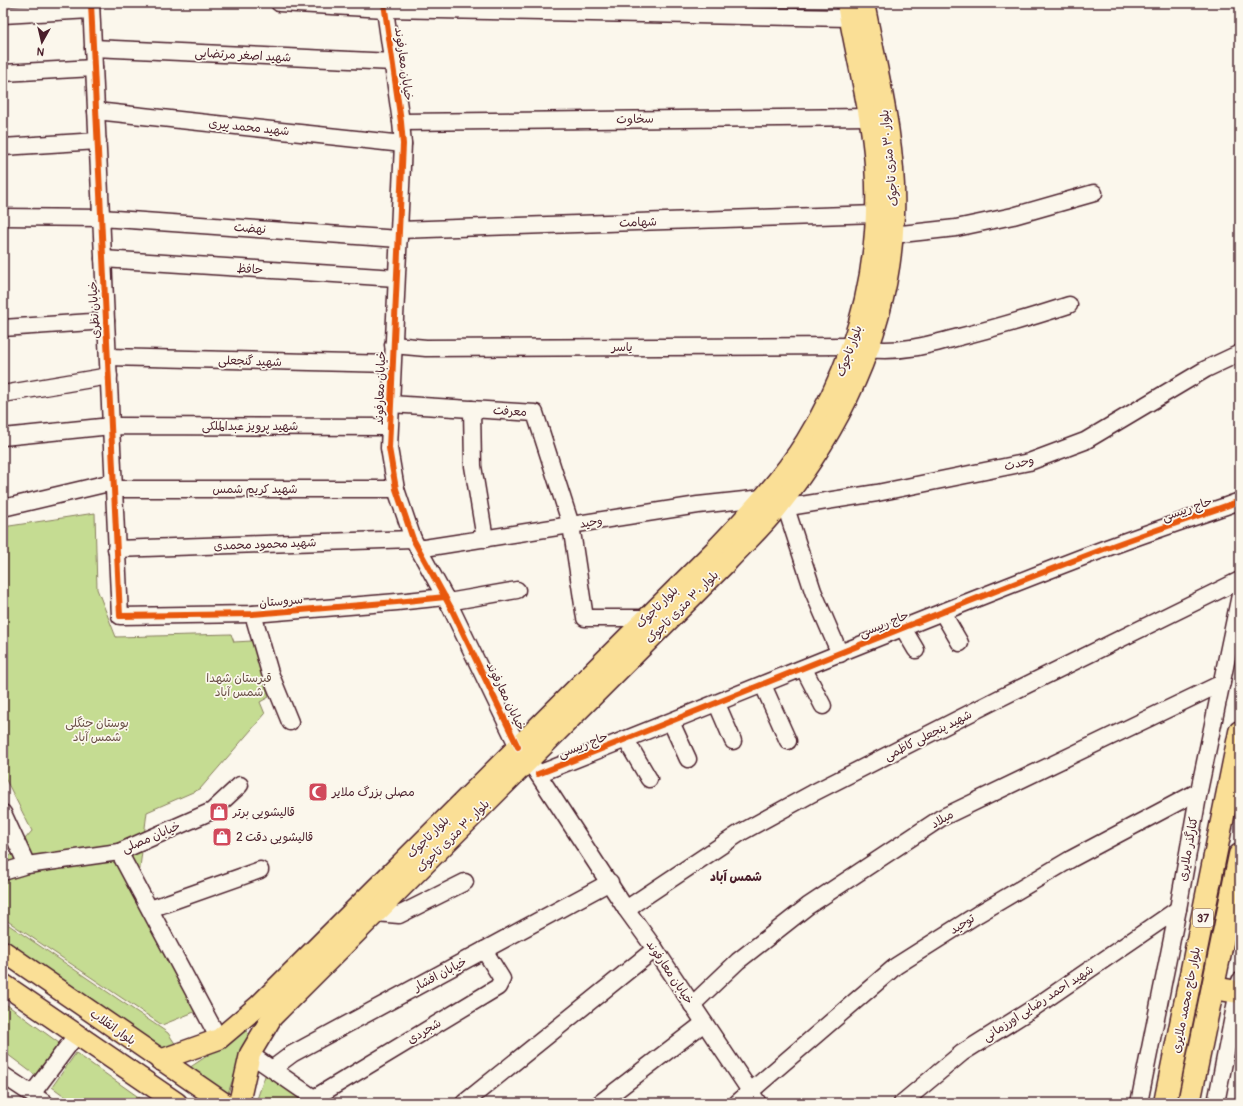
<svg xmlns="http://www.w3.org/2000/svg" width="1243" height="1106" font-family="Pangolin,'Playpen Sans Arabic',sans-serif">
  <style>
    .green { fill: #c5dc92; stroke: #887e5e }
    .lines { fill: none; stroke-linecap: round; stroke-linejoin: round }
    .minor-casing { stroke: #4a1f2b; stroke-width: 19 }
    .major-casing { stroke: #4a1f2b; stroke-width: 23 }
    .highway-casing { stroke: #4a1f2b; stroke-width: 25 }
    .minor { stroke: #fbf7ec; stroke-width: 16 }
    .major { stroke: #fadf96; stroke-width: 20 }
    .highway { stroke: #fadf96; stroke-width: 22 }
    .cycleway-casing { stroke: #fbf7ec; stroke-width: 8 }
    .cycleway { stroke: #e8590c; stroke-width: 6 }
    .labels { text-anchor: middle; stroke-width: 3.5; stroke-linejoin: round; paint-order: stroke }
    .shield { fill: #fbf7ec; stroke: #7f6065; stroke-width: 1 }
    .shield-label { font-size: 11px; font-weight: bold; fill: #4a1f2b }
    .street-label { font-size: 12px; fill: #4a1f2b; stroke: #fbf7ec }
    .park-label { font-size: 12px; fill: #694e45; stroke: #fbf7ec }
    .poi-label { font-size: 12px; fill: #4a1f2b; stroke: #fbf7ec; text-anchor: start }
    .neighbourhood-label { font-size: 13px; font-weight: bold; fill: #4a1f2b; stroke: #fbf7ec }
  </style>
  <rect width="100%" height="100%" fill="#fbf7ec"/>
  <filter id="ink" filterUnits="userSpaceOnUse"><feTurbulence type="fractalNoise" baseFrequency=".025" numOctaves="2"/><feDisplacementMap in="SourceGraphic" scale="8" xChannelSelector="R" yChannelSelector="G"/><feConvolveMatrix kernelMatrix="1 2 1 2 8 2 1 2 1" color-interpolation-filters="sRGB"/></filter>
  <g filter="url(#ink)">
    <g class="green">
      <path d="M95,513l2,76 19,48 115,-3 3,8 18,-1 17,56 -9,5 5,12 -65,75 -53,23 -11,87 68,109 -42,17 -159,-107v-54l29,-33 -29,-57v-247z"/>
      <path d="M3,921l165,112 10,15 -12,5 -163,-111z"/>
      <path d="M3,1002l56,41 -24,32 -32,-24z"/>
      <path d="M247,1029l2,13 -14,31 -9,26 -40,-29z"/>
      <path d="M76,1053l71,50h-73l-22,-16z"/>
      <path d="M266,1073l45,30h-54l-1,-1z"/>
    </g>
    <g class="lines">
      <defs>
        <g id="minor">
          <path d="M91,3l29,613 133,-2 144,-12 48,-5"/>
          <path d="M279,3l106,6 464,9"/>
          <path d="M384,3l17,119 2,22 -14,304 7,41 17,50 38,69 67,139"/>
          <path d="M3,15l88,-5"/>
          <path d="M93,48l300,14"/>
          <path d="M3,73l91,-5"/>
          <path d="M96,111l307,33"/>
          <path d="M401,122l468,-5"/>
          <path d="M3,147l95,-6"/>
          <path d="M3,217l98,1 298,21"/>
          <path d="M399,230l478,-16"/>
          <path d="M892,235l64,-7 57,-12 81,-23"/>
          <path d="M103,259l293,19"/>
          <path d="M3,328l103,-7"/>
          <path d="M393,345l33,3 425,-2"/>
          <path d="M868,349c32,4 61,-4 91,-12 37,-9 73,-20 110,-32"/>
          <path d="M108,357l284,7"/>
          <path d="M3,394l106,-18"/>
          <path d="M390,404l145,9 36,112 14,93h62"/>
          <path d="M472,409l1,57 12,73"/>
          <path d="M3,437l108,-11 278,1"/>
          <path d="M114,489h282"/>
          <path d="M3,508l110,-26"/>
          <path d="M786,508l27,83 27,63"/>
          <path d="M776,509l101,-16 152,-31 56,-21 121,-72 34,-16"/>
          <path d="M116,549l297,-10"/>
          <path d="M418,549l280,-44 65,-7"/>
          <path d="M448,602l69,-12"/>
          <path d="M942,612l18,31"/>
          <path d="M253,614l17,59 20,49"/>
          <path d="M903,628l13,22"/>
          <path d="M804,669l19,37"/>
          <path d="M763,685l25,56"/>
          <path d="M717,704l16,37"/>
          <path d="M671,722l17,37"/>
          <path d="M626,740l23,39"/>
          <path d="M532,765l94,144 29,40 103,154"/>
          <path d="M538,774c189,-74 376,-153 566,-225 45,-17 91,-32 136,-48"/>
          <path d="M3,813l24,52"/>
          <path d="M119,852l100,187"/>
          <path d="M3,872l24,-7 92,-13 93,-41 28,-26"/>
          <path d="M150,909l110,-39"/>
          <path d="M626,909l114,-76 73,-40 185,-94 242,-119"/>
          <path d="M376,913l23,2 66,-33"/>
          <path d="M692,1005l46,-44 70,-55 133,-88 281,-135"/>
          <path d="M250,1054l71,49"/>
          <path d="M272,1069l20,-15 318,-172"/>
          <path d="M3,1075l42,28"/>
          <path d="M32,1094l45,-60"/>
          <path d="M314,1098l184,-111 4,-8 -18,-29"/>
          <path d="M464,1103l191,-154"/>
          <path d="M600,1103l104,-80"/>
          <path d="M737,1103l159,-137 82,-52 93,-55 128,-68"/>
          <path d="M902,1103l60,-50 70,-44 146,-100"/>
          <path d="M1139,1103l39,-194 21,-118 41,-196"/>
          <path d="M1216,1103l24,-122"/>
        </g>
        <g id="major">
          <path d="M3,951l221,152"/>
          <path d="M3,984l174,119"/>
          <path d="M160,1060l59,-21 40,-34 456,-455c32,-34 66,-69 91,-109 52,-84 76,-178 69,-277 -4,-54 -19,-107 -28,-161"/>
          <path d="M239,1103l11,-49 22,-37 455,-455c17,-18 35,-35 50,-54 69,-86 113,-182 117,-293 3,-70 -17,-144 -30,-212"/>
        </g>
        <g id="highway">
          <path d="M1213,988l25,4"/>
          <path d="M1165,1103l75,-371"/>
          <path d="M1189,1103l51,-248"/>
        </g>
      </defs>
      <use href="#minor" class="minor-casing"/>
      <use href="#major" class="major-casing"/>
      <use href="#highway" class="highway-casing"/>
      <use href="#minor" class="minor"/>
      <use href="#major" class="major"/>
      <use href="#highway" class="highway"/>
      <defs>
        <g id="cycleway">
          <path d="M91,3l29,613 133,-2 144,-12 48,-5"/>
          <path d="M384,3l17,119 2,22 -14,304 7,41 17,50 38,69 67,139"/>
          <path d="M538,774c189,-74 376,-153 566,-225 45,-17 91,-32 136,-48"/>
        </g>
      </defs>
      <use href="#cycleway" class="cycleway-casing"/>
      <use href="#cycleway" class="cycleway"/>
    </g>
  </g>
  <defs>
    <symbol id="mosque-square" viewBox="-11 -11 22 22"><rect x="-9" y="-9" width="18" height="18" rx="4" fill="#d1495b" stroke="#fbf7ec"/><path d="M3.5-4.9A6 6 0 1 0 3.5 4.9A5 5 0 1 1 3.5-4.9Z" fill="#fff"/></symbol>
    <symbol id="shop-square" viewBox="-11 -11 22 22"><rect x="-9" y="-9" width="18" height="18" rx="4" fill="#d1495b" stroke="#fbf7ec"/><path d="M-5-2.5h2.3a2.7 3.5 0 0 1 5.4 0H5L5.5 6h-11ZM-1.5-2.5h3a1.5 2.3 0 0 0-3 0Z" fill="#fff"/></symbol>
  </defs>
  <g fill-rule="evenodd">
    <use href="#mosque-square" x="307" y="781" width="22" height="22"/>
    <use href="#shop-square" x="208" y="801" width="22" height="22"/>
    <use href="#shop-square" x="211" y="826" width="22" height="22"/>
  </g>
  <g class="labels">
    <rect class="shield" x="1193" y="909" width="20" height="18" rx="3"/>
    <g class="shield-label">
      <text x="1203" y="922">37</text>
    </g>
    <g class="street-label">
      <text transform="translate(243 55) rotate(3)" y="4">شهید اصغر مرتضایی</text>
      <text transform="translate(404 64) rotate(82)" y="4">خیابان معارفوند</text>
      <text transform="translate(635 119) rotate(-1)" y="4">سخاوت</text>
      <text transform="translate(249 127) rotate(6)" y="4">شهید محمد پیری</text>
      <text transform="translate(889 158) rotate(-96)" y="4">بلوار ۳۰ متری تاجوک</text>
      <text transform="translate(638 222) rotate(-2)" y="4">شهامت</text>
      <text transform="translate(250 228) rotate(4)" y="4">نهضت</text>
      <text transform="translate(250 269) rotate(4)" y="4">حافظ</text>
      <text transform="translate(94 310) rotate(-93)" y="4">خیابان نظری</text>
      <text x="622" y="351">یاسر</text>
      <text transform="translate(849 351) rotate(-70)" y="4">بلوار تاجوک</text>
      <text transform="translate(250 361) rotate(2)" y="4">شهید گنجعلی</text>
      <text transform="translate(380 388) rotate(-88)" y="4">خیابان معارفوند</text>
      <text transform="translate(510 411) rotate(3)" y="4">معرفت</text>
      <text x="250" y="430">شهید پرویز عبدالملکی</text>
      <text transform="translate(1019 463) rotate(-14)" y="4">وحدت</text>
      <text x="255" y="493">شهید کریم شمس</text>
      <text transform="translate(1187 509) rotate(-19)" y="4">حاج رییسی</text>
      <text transform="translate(591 522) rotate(-9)" y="4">وحید</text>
      <text transform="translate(265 544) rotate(-2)" y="4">شهید محمود محمدی</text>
      <text transform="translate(281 601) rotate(-5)" y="4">سروستان</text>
      <text transform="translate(657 607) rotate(-45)" y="4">بلوار تاجوک</text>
      <text transform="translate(682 607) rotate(-45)" y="4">بلوار ۳۰ متری تاجوک</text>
      <text transform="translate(884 624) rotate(-22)" y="4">حاج رییسی</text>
      <text transform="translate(506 696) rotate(64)" y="4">خیابان معارفوند</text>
      <text transform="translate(928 735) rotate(-27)" y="4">شهید پنجعلی کاظمی</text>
      <text transform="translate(583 745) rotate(-21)" y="4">حاج رییسی</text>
      <text transform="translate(942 819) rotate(-30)" y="4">میلاد</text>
      <text transform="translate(453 836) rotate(-45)" y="4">بلوار ۳۰ متری تاجوک</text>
      <text transform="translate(151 837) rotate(-23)" y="4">خیابان مصلی</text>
      <text transform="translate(428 837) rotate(-45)" y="4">بلوار تاجوک</text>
      <text transform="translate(1188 849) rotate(-80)" y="4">کنارگذر ملایری</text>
      <text transform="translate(962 924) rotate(-32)" y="4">توحید</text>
      <text transform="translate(670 972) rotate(56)" y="4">خیابان معارفوند</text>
      <text transform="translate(440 974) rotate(-28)" y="4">خیابان افشار</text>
      <text transform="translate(1186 1000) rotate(-79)" y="4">بلوار حاج محمد ملایری</text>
      <text transform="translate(1038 1003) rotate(-33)" y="4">شهید احمد رضایی اورزمانی</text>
      <text transform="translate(113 1027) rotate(35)" y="4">بلوار انقلاب</text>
      <text transform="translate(424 1031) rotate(-31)" y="4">شجردی</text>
    </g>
    <g class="park-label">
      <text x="239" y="682">قبرستان شهدا<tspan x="239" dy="14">شمس آباد</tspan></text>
      <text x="97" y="727">بوستان جنگلی<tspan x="97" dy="14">شمس آباد</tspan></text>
    </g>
    <g class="poi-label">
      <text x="332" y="796">مصلی بزرگ ملایر</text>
      <text x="233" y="816">قالیشویی برتر</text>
      <text x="236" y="841">قالیشویی دقت 2</text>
    </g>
    <g class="neighbourhood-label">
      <text x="736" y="881">شمس آباد</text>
    </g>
  </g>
  <rect width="1243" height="1106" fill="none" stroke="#fbf7ec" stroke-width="16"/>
  <rect x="8" y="8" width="1227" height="1090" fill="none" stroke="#4a1f2b" stroke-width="1.5" filter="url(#ink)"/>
  <g transform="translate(42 42) rotate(188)" stroke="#fbf7ec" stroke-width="3" paint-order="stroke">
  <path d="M0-3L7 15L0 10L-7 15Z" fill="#4a1f2b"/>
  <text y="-6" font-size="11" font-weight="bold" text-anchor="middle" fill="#4a1f2b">N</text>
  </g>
</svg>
